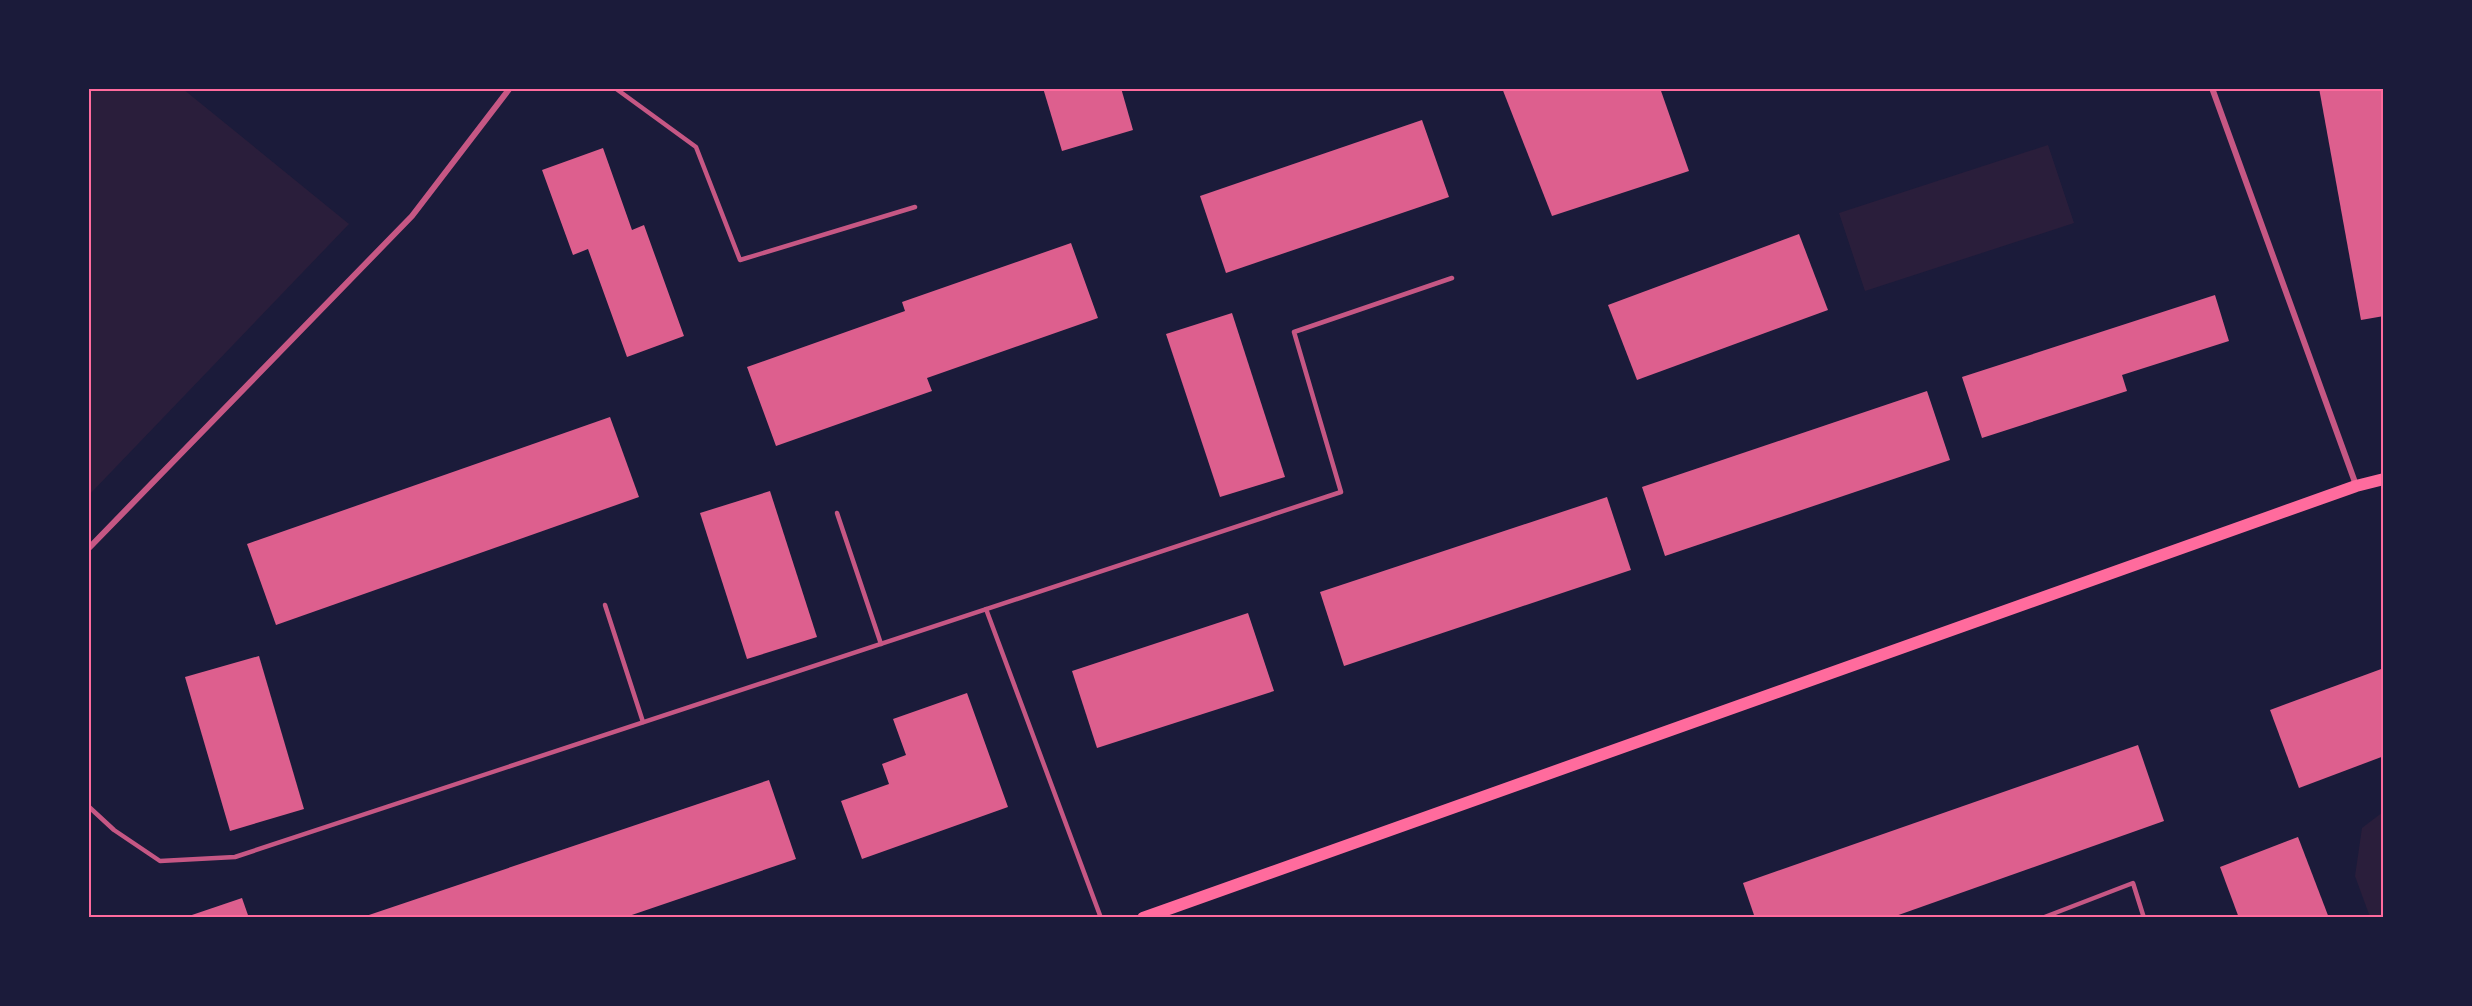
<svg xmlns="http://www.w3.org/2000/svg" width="2472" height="1006" font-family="Lato,sans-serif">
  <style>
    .green { fill: #2a1e3b }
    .building { fill: #dd5f8e }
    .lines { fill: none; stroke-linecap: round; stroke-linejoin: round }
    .service { stroke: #c65784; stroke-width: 4.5 }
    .minor { stroke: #c65784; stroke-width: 6 }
    .secondary { stroke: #ff6b9d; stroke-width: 12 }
    .neatline { fill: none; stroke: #ff6b9d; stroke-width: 2 }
  </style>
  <rect width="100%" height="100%" fill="#1b1b3a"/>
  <g class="green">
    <path d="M89,88l94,1 166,135 -260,271z"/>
    <path d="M2048,145l26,78 -209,68 -26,-78z"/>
    <path d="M2383,812v105h-13l-15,-41 7,-48z"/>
  </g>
  <g class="building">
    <path d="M1043,88h78l12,42 -71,21z"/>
    <path d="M1502,88h158l29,83 -137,45z"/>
    <path d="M2319,88h65v228l-23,4z"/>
    <path d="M1422,120l27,77 -223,76 -26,-77z"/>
    <path d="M603,148l29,82 12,-5 40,111 -57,21 -39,-108 -15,6 -31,-85z"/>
    <path d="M1799,234l29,76 -191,70 -29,-75z"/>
    <path d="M1071,243l27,75 -171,60 5,13 -156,55 -29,-79 158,-56 -3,-9z"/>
    <path d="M2215,295l14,46 -107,34 5,16 -145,47 -20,-61z"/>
    <path d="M1232,313l53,164 -65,20 -54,-163z"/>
    <path d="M1927,391l23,69 -285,96 -23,-69z"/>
    <path d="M610,417l29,80 -363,128 -29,-81z"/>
    <path d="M770,491l47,146 -70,22 -47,-146z"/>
    <path d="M1607,497l24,73 -287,96 -24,-74z"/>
    <path d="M1248,613l26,78 -177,57 -25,-77z"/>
    <path d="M259,656l45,153 -74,22 -45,-154z"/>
    <path d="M2384,668v88l-85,32 -29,-78z"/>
    <path d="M967,693l41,114 -146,52 -21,-58 48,-17 -7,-20 24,-9 -13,-36z"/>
    <path d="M2138,745l26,76 -274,97h-135l-12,-35z"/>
    <path d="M769,780l27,79 -173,59h-263z"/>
    <path d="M2298,837l31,81h-90l-19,-51z"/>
    <path d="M242,898l7,20h-63v-1z"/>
  </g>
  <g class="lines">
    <g class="service">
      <path d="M615,88l81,59 44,113 175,-53"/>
      <path d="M837,513l44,131"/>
      <path d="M605,605l38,117"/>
      <path d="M986,609l115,309"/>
      <path d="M88,806l26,24 46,31 75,-4 1106,-365 -47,-160 158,-54"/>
      <path d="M2042,918l91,-35 11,35"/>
    </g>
    <g class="minor">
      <path d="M2212,88l144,397"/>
      <path d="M88,549l324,-333 98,-128"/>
    </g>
    <path class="secondary" d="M1143,918l1213,-432 28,-7"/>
  </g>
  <rect width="2472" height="1006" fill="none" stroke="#1b1b3a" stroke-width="180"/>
  <rect x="90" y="90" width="2292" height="826" class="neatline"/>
</svg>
